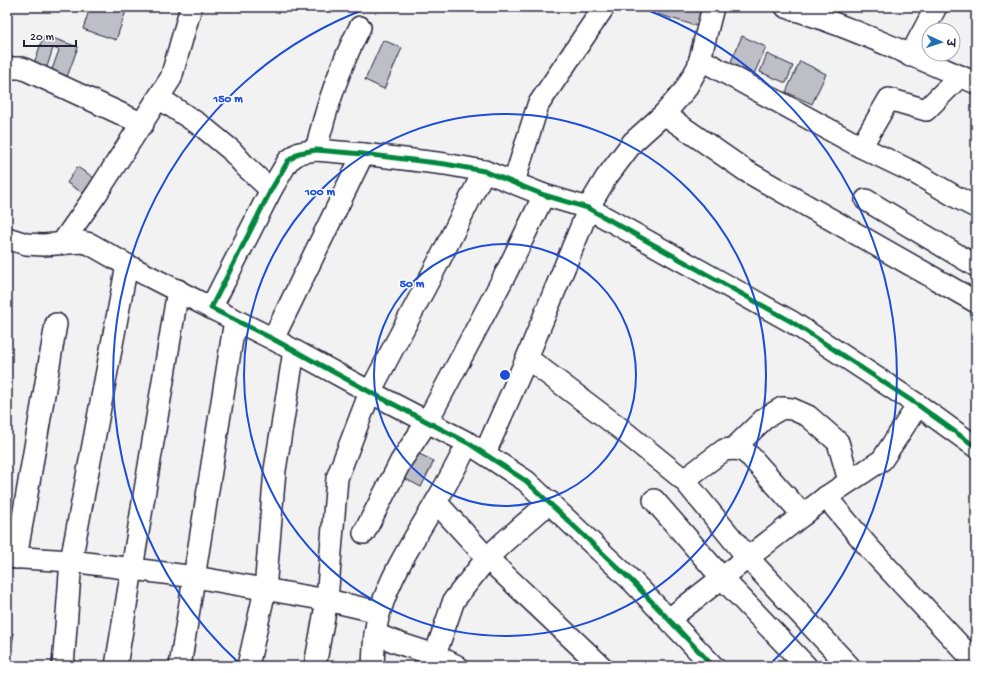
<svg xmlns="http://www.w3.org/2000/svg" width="983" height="673" font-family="'Gochi Hand','Playpen Sans Deva',sans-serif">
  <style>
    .building { fill: #bebec6; stroke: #22223b }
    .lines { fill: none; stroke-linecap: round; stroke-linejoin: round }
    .street-casing { stroke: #22223b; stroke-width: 24 }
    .street { stroke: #fff; stroke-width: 21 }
    .cycleway-casing { stroke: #fff; stroke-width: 8 }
    .cycleway { stroke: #00873e; stroke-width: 5 }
    .ring { fill: none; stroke: #1d4ed8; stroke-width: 2 }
    .centre { fill: #1d4ed8; stroke: #fff; stroke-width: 2 }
    .ring-label { font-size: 12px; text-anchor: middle; font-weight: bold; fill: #1d4ed8; stroke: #fff; stroke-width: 3; stroke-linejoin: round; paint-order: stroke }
  </style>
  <rect width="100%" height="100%" fill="#f2f2f3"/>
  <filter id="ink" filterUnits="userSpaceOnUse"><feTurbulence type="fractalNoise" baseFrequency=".025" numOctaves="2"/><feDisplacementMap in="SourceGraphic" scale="8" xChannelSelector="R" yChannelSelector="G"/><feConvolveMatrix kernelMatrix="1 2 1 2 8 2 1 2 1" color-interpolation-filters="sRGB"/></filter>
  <g filter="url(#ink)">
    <g class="building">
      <path d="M90,7h24l12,4 -10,29 -33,-11z"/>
      <path d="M659,7h44l-6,19 -40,-12z"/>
      <path d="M44,35l34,12 -11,30 -16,-5 8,-22 -6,-2 -7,22 -13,-4z"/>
      <path d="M742,36l24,11 -12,27 -24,-10z"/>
      <path d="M383,40l19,8 -18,41 -19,-9z"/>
      <path d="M767,54l26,12 -7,17 -26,-11z"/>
      <path d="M800,61l26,13 -14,30 -26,-12z"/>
      <path d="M77,167l24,15 -10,16 -24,-15z"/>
      <path d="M413,451l21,10 -13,26 -21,-11z"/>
      <path d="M7,633l7,1 -6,31h-1z"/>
    </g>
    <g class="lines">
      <defs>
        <g id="street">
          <path d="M786,7c64,19 128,50 190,76"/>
          <path d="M910,56l26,-49"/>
          <path d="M700,59l161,88 54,26 43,25 18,9"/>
          <path d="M7,69l2,-1h13l121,56"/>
          <path d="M159,98l44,29 28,23 15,17 25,23"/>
          <path d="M664,114l82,57 230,131"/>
          <path d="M861,147l28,-48 37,11 34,-34"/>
          <path d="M316,150c10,-42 24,-84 44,-123"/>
          <path d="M514,182l24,-77 66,-98"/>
          <path d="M866,200l110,66"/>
          <path d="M7,238l19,6 17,1 39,-3 8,2 37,21 84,43"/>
          <path d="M62,243l35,-50 74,-115 20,-71"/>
          <path d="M273,339l90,-185"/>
          <path d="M527,358l94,71 63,51 64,78 101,108"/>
          <path d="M733,449l32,-31 17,-10 10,1 16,7 30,26 11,39"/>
          <path d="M485,453l42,-95 59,-143 2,-7 18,-30 27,-36 31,-28 21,-24 13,-23 15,-60"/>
          <path d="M684,480l40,-30 9,-1 9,1 9,7 52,58"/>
          <path d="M826,497l44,52 106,114"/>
          <path d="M654,500l68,78 84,88"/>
          <path d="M436,502l51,56 114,108"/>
          <path d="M364,533l37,-72 26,-39 79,-149 38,-78"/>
          <path d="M7,557l64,4 124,16 132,23 52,12"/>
          <path d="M16,558l40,-234"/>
          <path d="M669,619l157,-122 56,-37 36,-55"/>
          <path d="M375,634l26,10 34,11 22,11"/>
          <path d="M435,655l19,-55 33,-42 18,-17 45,-39"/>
          <path d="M63,666l8,-105 56,-296"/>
          <path d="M116,666l62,-376"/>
          <path d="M180,666l55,-346"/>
          <path d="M248,666l17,-76 10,-120 19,-119"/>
          <path d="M315,666l12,-66 10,-122 33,-86 70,-133 44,-88"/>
          <path d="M373,666c1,-18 1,-37 7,-55 12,-39 35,-73 56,-109 11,-19 22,-39 32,-59"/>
          <path d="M713,666l-80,-84 -107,-101 -58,-38 -98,-51 -97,-53 -62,-31 60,-118 17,-29 11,-8 17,-3 47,4 82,10 39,7 60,24 44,13 204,114 126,83 58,42"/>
        </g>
      </defs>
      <use href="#street" class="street-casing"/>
      <use href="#street" class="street"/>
      <defs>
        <path id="cycleway" d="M713,666l-80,-84 -107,-101 -58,-38 -98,-51 -97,-53 -62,-31 60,-118 17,-29 11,-8 17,-3 47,4 82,10 39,7 60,24 44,13 204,114 126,83 58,42"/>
      </defs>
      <use href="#cycleway" class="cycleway-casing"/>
      <use href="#cycleway" class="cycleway"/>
    </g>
  </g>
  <g class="ring">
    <circle cx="505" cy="375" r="131"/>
    <circle cx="505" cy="375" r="261"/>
    <path d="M240 664A392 392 0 0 1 368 8M642 8A392 392 0 0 1 770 664"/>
  </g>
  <circle cx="505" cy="375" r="6" class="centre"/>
  <g class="ring-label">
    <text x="228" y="102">150 m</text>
    <text x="320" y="195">100 m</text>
    <text x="412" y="287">50 m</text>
  </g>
  <rect width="983" height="673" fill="none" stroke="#fff" stroke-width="24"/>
  <rect x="12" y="12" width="959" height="649" fill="none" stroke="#22223b" stroke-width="1.5" filter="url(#ink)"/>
  <g transform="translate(941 42) rotate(93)"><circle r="19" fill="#ffffff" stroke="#a7a7b1"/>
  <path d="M0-3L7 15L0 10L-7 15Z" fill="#1f6fb2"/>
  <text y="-6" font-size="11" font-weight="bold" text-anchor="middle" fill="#22223b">उ</text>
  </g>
  <path d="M24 40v6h52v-6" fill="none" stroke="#22223b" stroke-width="2"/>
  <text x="30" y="40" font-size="12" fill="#22223b" stroke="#ffffff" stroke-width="3" paint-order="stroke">20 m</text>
</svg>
